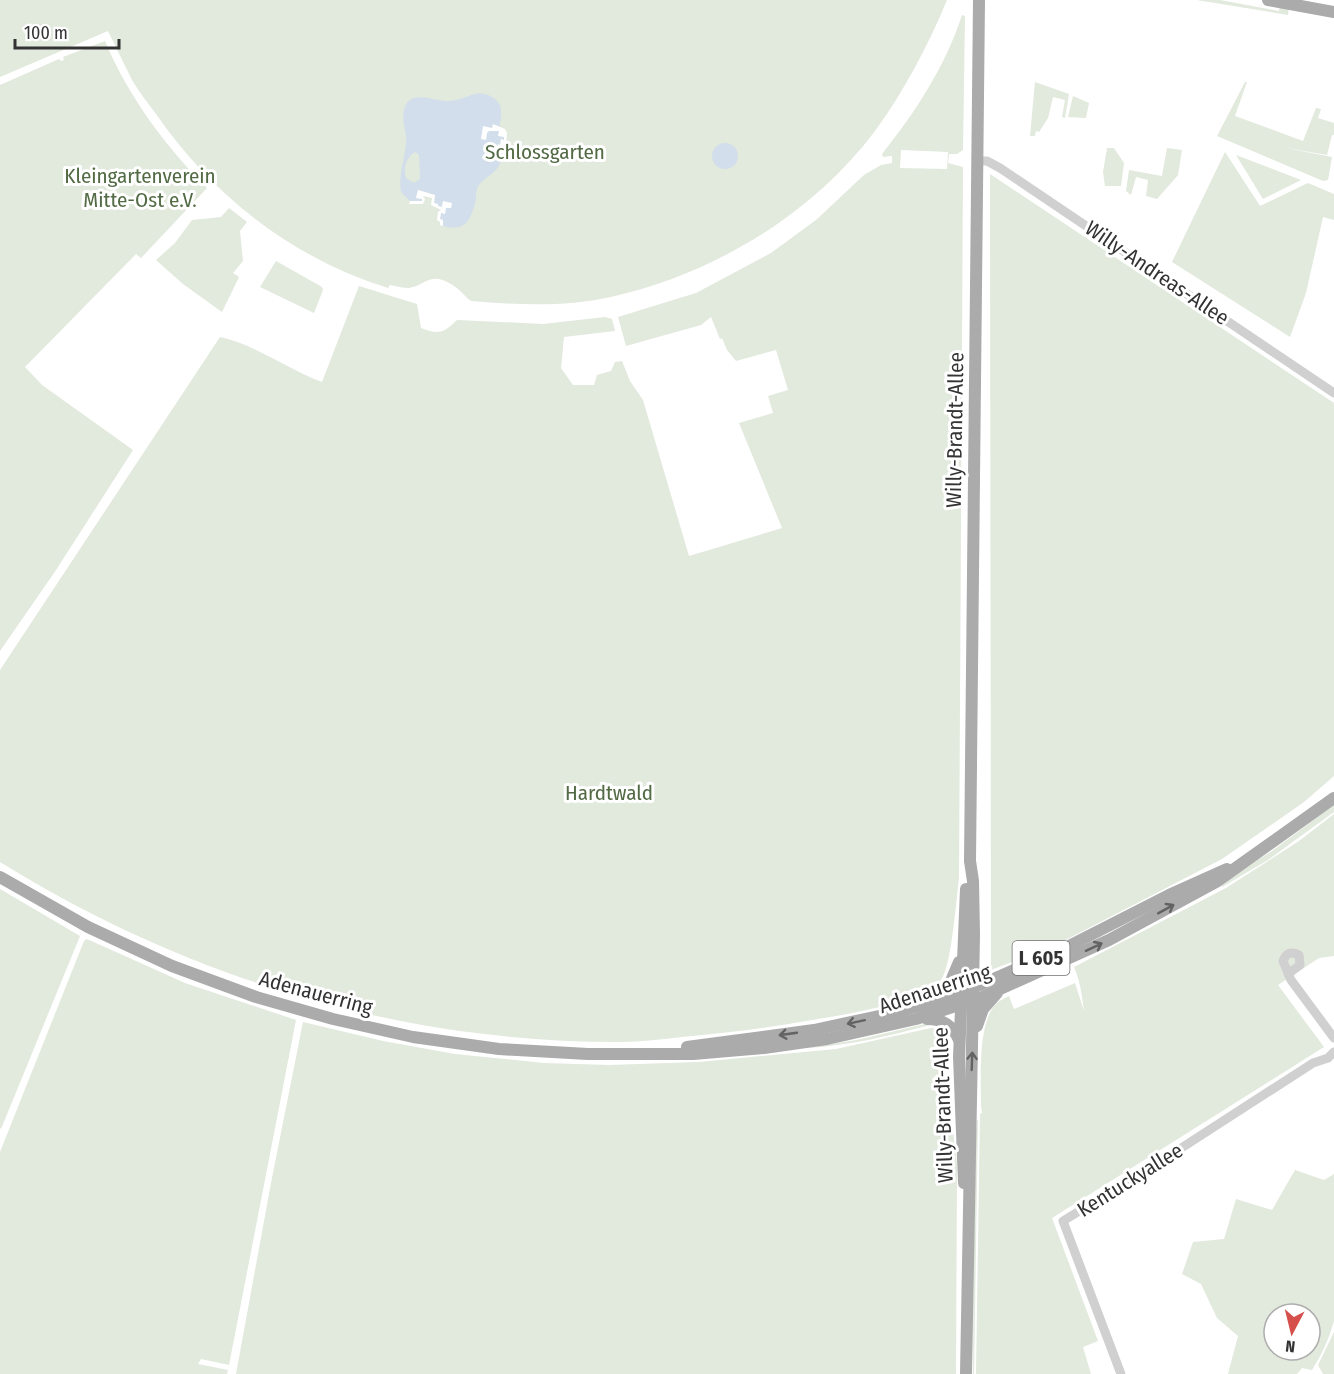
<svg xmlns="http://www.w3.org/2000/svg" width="1334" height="1374" font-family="'Fira Sans Condensed',sans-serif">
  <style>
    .green { fill: #e2e9dd; fill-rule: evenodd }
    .water { fill: #d2deeb; fill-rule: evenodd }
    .pier { fill: #fff }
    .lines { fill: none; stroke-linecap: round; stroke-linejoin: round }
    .minor { stroke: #d0d0d0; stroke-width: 9 }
    .major { stroke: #ababab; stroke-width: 12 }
    .oneway { stroke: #636363 }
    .labels { text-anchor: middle; stroke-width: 6; stroke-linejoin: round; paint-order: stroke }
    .shield { fill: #fff; stroke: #707070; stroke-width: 1.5 }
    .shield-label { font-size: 20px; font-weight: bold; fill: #333 }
    .park-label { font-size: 21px; fill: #526b44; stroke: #fff }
    .street-label { font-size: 21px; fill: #333; stroke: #fff }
  </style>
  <rect width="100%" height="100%" fill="#fff"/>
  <g class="green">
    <path d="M0,0h947c-19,46 -43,91 -72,131 -63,84 -162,143 -264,166 -46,10 -94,8 -140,4 -8,-6 -13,-14 -22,-18 -19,-11 -25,3 -40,5 -6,0 -13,-2 -19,-3l-2,3c-96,-30 -175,-92 -232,-174 -8,-11 -17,-22 -24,-34 -8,-16 -16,-33 -24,-49l-108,46z"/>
    <path d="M1197,0h23l59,11 1,-5 9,1 -1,8z"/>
    <path d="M962,15l3,1 -2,134 -6,4h-8l-1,9 15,4 -4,711c-3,22 -7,86 -18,102 -16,22 -102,36 -129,40 -43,8 -86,13 -130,17 -20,2 -40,5 -60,5 -221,1 -435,-64 -622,-180v-192l220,-333c34,7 69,33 102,45l37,-96 58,18 4,24c18,7 23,5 36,-8l86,4 62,-7 7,2 3,12 -51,6 -3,31 12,17h21l3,-10 14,-4 4,-9 7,-1 8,20 13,19 46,156 93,-28 -43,-105 34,-10 -5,-17 20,-6 -12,-40 -40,11 -9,-11 -5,-12 -2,1 -9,-22 -10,8 -75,21 -8,-29 78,-24 75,-40 45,-33 48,-45 17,-10 11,-2v-7l-9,1 -1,-3c33,-41 64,-89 80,-139zM901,150l47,2 -1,17 -47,-1z"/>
    <path d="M105,41c23,55 60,105 102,147l-66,70 -5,-4 -111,113 17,18 91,65 -77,120 -56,81v-566l59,-26 2,2 3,-1 -1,-3z"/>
    <path d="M1035,82l34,12 -4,24 -3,-1 3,-17 -12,-3 -5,21 -9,14 -3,-1 -1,5h-5z"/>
    <path d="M1245,82h2l-12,34 68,25 13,-33 5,1 -3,9 16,5v12h-2l-5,20 -47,-8 52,10 -4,23 -5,1 -106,-45z"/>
    <path d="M1073,96l16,7 -3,15 -18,-1z"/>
    <path d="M1107,148h7l10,15 -3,23h-16l-2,-14z"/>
    <path d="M1167,148l15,2 -4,25 -21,24 -11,-3 2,-16 -12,-3 -5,18 -5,-4 3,-21 33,6z"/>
    <path d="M1225,152l35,54 48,-23 26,11v26l-11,-3 -17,76 -16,44 -118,-75z"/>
    <path d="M1236,155l65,25 -38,19z"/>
    <path d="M990,174l344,229v373l-30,26 -82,57 -166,86 -65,25z"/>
    <path d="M229,208l18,14 -7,9 3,30 -10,12 6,4 -17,35 -39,-28 -27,-24 19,-17 17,-23 29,-3z"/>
    <path d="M276,261l46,26 1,3 -9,23 -54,-26z"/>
    <path d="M1334,805v7l-66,48 -46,27 -1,-3 4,-4 47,-29z"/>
    <path d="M1334,814v142l-15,2 -41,27 46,62 -272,171 46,123 -15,6 8,27h-115l4,-260 2,-1 -1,-7c0,-26 -4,-85 16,-103 3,-3 8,-5 12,-7l5,13 61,-26 9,28c-2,-16 -4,-30 -10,-44l152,-79 73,-47z"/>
    <path d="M0,889l80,47 -79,193 -1,-1z"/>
    <path d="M87,939l98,44 111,37 -67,345 -28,-6 -3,5 30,6 -1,4h-227v-222l84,-211z"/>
    <path d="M303,1022l80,19 72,13 89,9 65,2 90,-3 137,-13 95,-21 12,2 5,11 -2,32 11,91 -1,210h-720l35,-191z"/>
    <path d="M929,1023l1,2c-41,11 -82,21 -124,23l50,-8z"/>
    <path d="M977,1120h1l-4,254h-1l1,-215z"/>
    <path d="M1295,1170l29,10 10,-6v147c-5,18 -12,33 -22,49l-10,-2 -5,6h-69l10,-38 -21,-18 -16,-34 -19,-10 11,-32 31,-3 12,-40 36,11zM1274,1314h36v36h-36z"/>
    <path d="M1334,1332v42h-11l-5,-9z"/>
  </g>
  <g class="water">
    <path d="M479,93c14,2 24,8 22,24 0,3 -2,6 -1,9 0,3 3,5 4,8 3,9 -1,24 -5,32 -5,8 -15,12 -20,19 -3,4 -3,10 -3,14 -5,21 -10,33 -33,27v-6l-3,-1 1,-6 5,-5h5l-8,-7 -1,6 -8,-3 1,-9 -17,-5 -2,8 6,1v2h-12l-9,-9c-3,-20 4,-31 5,-50 1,-10 -5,-21 -2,-32 5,-22 29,-9 44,-9 11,0 21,-6 31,-8zM415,152l4,3 1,24 -6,4 -8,-5c-3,-9 0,-21 9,-26z"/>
    <circle cx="725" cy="156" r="13"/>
  </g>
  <g class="pier">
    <path d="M493,124l12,5 2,4 -1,13 -3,1 -1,3h-5l1,-6 2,1 1,-6 3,1v-3l-6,-1 1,-5h-10l-2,2 -1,7 -5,-1 2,-13 9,2z"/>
    <path d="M418,190l17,5 -1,8 4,1v2l4,1 1,-6 9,2 -1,5h-5l-1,6 -4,-1 -1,6 3,1v6l-3,-1v-3l-3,-2 1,-8 3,-2 -10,-5 1,-7 -9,-2 2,3 -2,5h-14l1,-3h12v-2l-6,-1z"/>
  </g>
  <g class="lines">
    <g class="minor">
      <path d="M977,161h10l13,7 334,225"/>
      <path d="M1288,974l12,-9 -1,-10c-8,-4 -13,-2 -16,6l8,19 43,58"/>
      <path d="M1121,1374l-58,-153 106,-65 144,-93 15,-5 6,-6"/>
    </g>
    <g class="major">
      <path d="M1268,0l66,12"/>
      <path d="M0,877l88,50 84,39 84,31 77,22 80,18 86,12 89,5h105l71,-6 63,-9 89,-20 64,-21 129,-58 107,-58 118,-84"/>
      <path d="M935,1000l15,-17 9,-21"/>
      <path d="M927,1019c16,0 26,6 32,21"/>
      <path d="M977,1026l6,-17 14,-16"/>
      <path d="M687,1047l127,-17 79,-17 40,-11 49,-18 83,-36 104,-53 58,-26"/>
      <path d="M964,1183l-5,-126 7,-168"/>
      <path d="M966,1374l8,-439 -1,-54 -3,-20 9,-861"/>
    </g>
  </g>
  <defs><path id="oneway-shaft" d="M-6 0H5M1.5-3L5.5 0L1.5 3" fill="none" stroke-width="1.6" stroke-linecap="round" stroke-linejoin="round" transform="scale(1.5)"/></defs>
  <g class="oneway">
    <use href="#oneway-shaft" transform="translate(1166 909) rotate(-29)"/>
    <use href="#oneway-shaft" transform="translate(1094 947) rotate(-25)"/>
    <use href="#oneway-shaft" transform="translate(856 1022) rotate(168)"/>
    <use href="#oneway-shaft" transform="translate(788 1034) rotate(172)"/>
    <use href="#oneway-shaft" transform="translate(972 1061) rotate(-88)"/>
  </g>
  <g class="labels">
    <rect class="shield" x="1012.5" y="941" width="57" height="34" rx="4.5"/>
    <g class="shield-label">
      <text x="1041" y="965">L 605</text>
    </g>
    <g class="park-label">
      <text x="545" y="159">Schlossgarten</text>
      <text x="140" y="183">Kleingartenverein<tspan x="140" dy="24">Mitte-Ost e.V.</tspan></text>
      <text x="609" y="800">Hardtwald</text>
    </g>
    <g class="street-label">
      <text transform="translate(1157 273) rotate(34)" y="7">Willy-Andreas-Allee</text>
      <text transform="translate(955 430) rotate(-89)" y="7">Willy-Brandt-Allee</text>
      <text transform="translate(935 989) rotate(-18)" y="7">Adenauerring</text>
      <text transform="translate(316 993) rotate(15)" y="7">Adenauerring</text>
      <text transform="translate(943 1105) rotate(-92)" y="7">Willy-Brandt-Allee</text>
      <text transform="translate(1130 1180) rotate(-32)" y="7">Kentuckyallee</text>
    </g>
  </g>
  <g transform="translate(1292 1332) rotate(187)"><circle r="28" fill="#ffffff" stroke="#adadad" stroke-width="1.5"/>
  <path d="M0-4.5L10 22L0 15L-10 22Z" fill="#d5504a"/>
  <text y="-9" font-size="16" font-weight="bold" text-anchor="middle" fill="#333333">N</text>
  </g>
  <path d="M15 39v9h104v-9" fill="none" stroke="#333333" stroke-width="3"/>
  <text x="24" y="39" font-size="18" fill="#333333" stroke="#ffffff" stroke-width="4.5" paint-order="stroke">100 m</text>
</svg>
